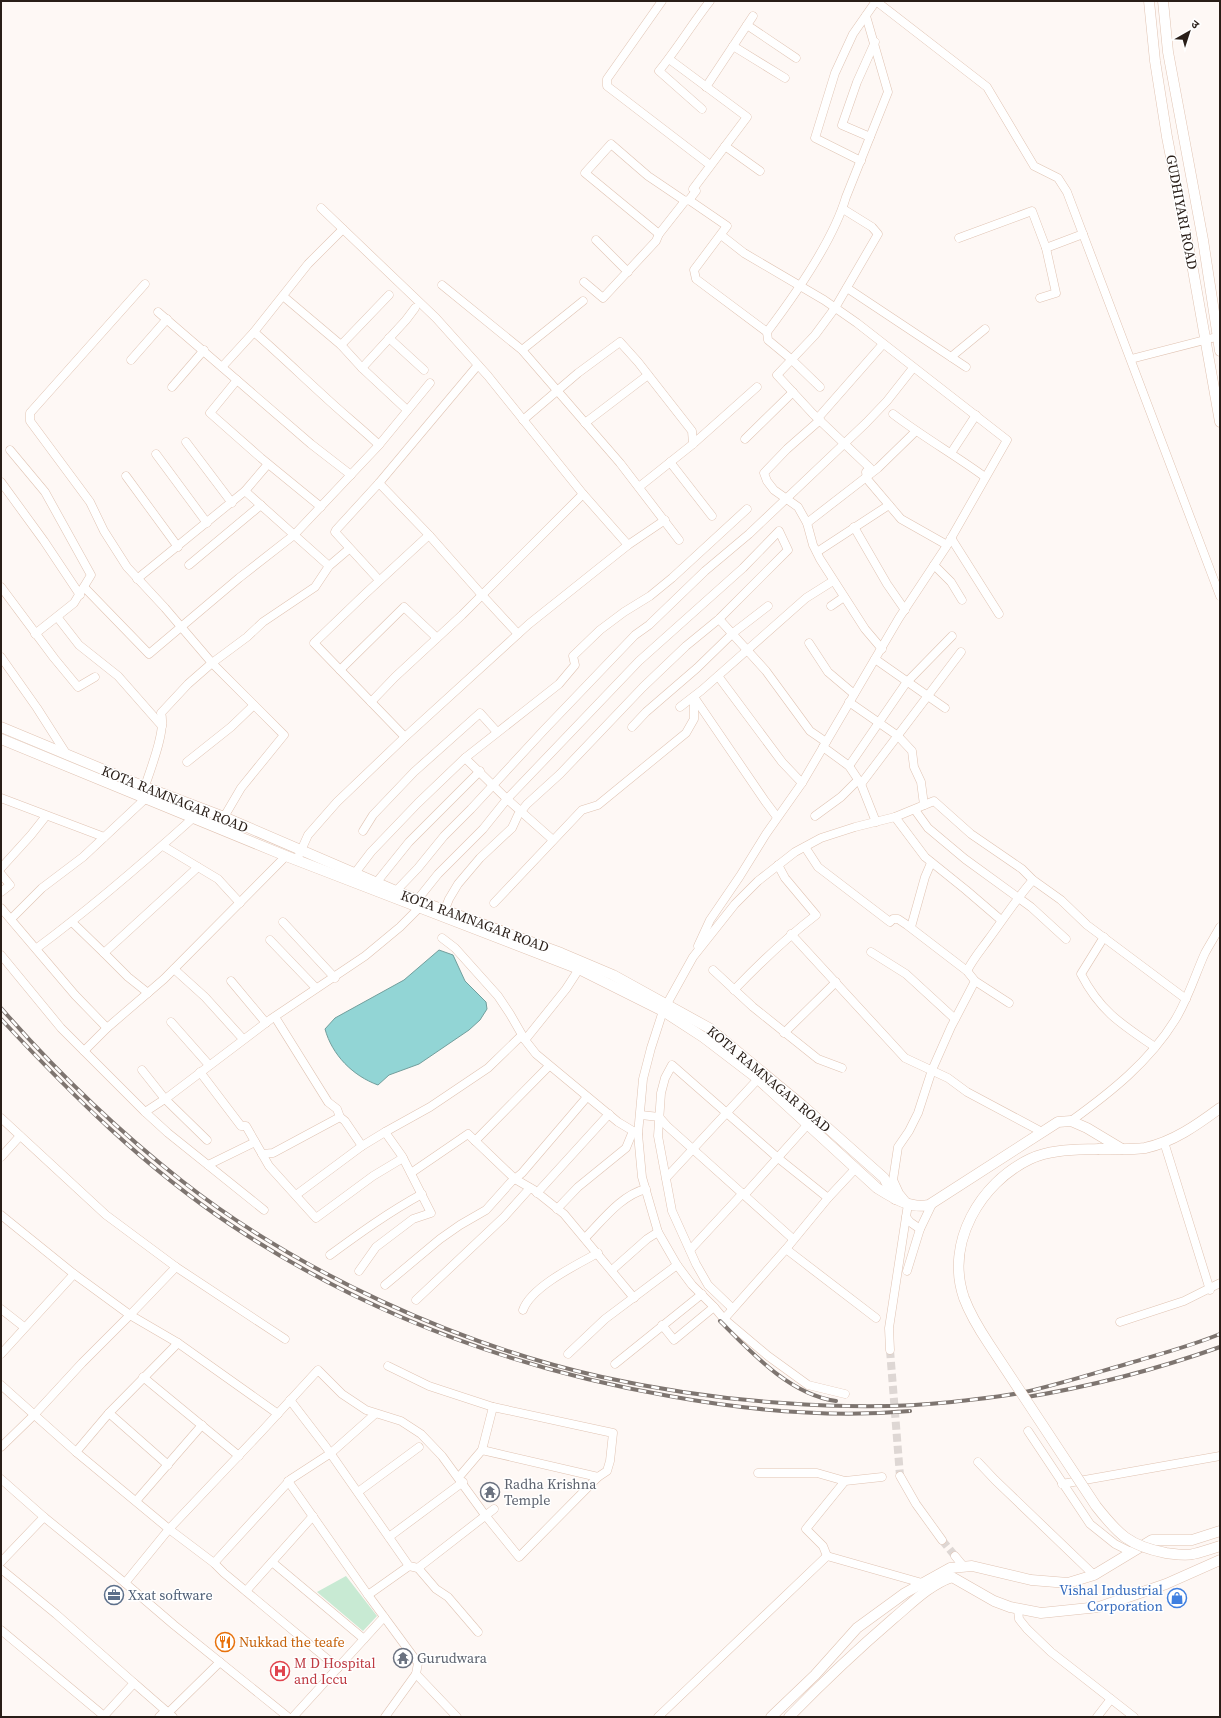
<svg xmlns="http://www.w3.org/2000/svg" width="1221" height="1718" font-family="'Source Serif 4','Noto Sans Devanagari',serif">
  <style>
    .green { fill: #c8ead3 }
    .water { fill: #92d5d5; stroke: #729e9c }
    .lines { fill: none; stroke-linecap: round; stroke-linejoin: round }
    .minor-tunnel { stroke: #ded7d4; stroke-width: 8; stroke-dasharray: 8 4; stroke-linecap: butt }
    .minor-casing { stroke: #e0c3b2; stroke-width: 9 }
    .tertiary-casing { stroke: #e0c3b2; stroke-width: 11 }
    .minor { stroke: #fff; stroke-width: 8 }
    .tertiary { stroke: #fff; stroke-width: 10 }
    .rail-casing { stroke: #7e7570; stroke-width: 4 }
    .rail { stroke: #fff; stroke-width: 2.5; stroke-dasharray: 8; stroke-linecap: butt }
    .tertiary-bridge-casing { stroke: #e0c3b2; stroke-width: 11; stroke-linecap: butt }
    .tertiary-bridge { stroke: #fff; stroke-width: 10 }
    .labels { text-anchor: middle; stroke-width: 3; stroke-linejoin: round; paint-order: stroke }
    .street-label { font-size: 14px; fill: #291e18; stroke: #fff }
    .worship-label { font-size: 14px; fill: #5b616d; stroke: #fff; text-anchor: start }
    .shop-label { font-size: 14px; fill: #366cbe; stroke: #fff; text-anchor: end }
    .service-label { font-size: 14px; fill: #4e5e75; stroke: #fff; text-anchor: start }
    .food-label { font-size: 14px; fill: #c56008; stroke: #fff; text-anchor: start }
    .health-label { font-size: 14px; fill: #be3a42; stroke: #fff; text-anchor: start }
  </style>
  <rect width="100%" height="100%" fill="#fef8f5"/>
  <path class="green" d="M346,1576l31,40 -14,15 -46,-39z"/>
  <path class="water" d="M439,950l14,5 12,26 21,21 1,7 -7,11 -11,10 -50,34 -30,11 -11,10c-25,-9 -46,-30 -53,-56l10,-11 69,-38z"/>
  <g class="lines">
    <g class="minor-tunnel">
      <path d="M890,1350l10,126"/>
      <path d="M942,1540l13,16"/>
    </g>
    <defs>
      <g id="minor">
        <path d="M662,1l-55,78v7l103,79"/>
        <path d="M876,1l111,86 47,79 24,12 9,14 153,404"/>
        <path d="M747,25l49,33"/>
        <path d="M733,46l52,32"/>
        <path d="M706,87l47,-71"/>
        <path d="M702,109l-43,-38c18,-22 33,-47 51,-70"/>
        <path d="M870,137l-28,-12 15,-43 18,-40"/>
        <path d="M725,146l35,25"/>
        <path d="M861,161l-46,-23 20,-65 18,-39 23,-33"/>
        <path d="M689,200l38,26 -33,44 2,9 71,53"/>
        <path d="M321,208l115,110 52,58 95,118 45,51"/>
        <path d="M843,209l29,18 6,7 -43,74 -20,27 -38,40 36,39 57,54 -4,4 1,7 34,40 46,26"/>
        <path d="M659,234l-74,-61 26,-29 37,32 37,25"/>
        <path d="M959,238l73,-27 14,37 37,-14"/>
        <path d="M596,240l32,32"/>
        <path d="M584,282l19,16 53,-57 3,-7 26,-33 4,-1 7,-9 -3,-2 54,-72 -78,-58"/>
        <path d="M145,284l-115,129v8l60,81 14,29 23,36 38,41 47,55 72,72 -43,53 -17,29"/>
        <path d="M442,285l80,65 98,113 59,77"/>
        <path d="M847,288l119,79"/>
        <path d="M283,296l58,49 21,23 45,42"/>
        <path d="M1040,298l16,-5 -10,-45"/>
        <path d="M158,312l153,132 40,31"/>
        <path d="M254,332l54,-68 35,-35"/>
        <path d="M389,338l35,32"/>
        <path d="M341,345l48,-50"/>
        <path d="M522,350l61,-49"/>
        <path d="M951,357l34,-28"/>
        <path d="M1131,359l89,-23"/>
        <path d="M131,360l36,-41"/>
        <path d="M222,367l32,-35c24,21 47,43 70,64 18,17 37,32 55,49"/>
        <path d="M362,368l44,-48 9,-12"/>
        <path d="M237,380l-27,33 51,45 60,49"/>
        <path d="M172,387l32,-37"/>
        <path d="M820,387l-29,-28 -23,-19 -1,-8c28,-37 66,-91 79,-135l42,-105 -22,-76"/>
        <path d="M893,414c30,23 62,41 92,63"/>
        <path d="M818,418l65,-74"/>
        <path d="M523,420l55,-47 42,-31 18,20 54,69 1,13"/>
        <path d="M820,420l-33,29 -23,24 3,8 7,9 24,17 9,16 6,22 7,14 45,70 17,20"/>
        <path d="M585,423l63,-48"/>
        <path d="M745,439l48,-47"/>
        <path d="M186,442l46,61"/>
        <path d="M10,450l35,42 46,83 -17,28 -39,31"/>
        <path d="M951,453l25,-38"/>
        <path d="M156,454l51,69"/>
        <path d="M670,462l42,54"/>
        <path d="M268,464l-23,27 84,75"/>
        <path d="M126,476l52,71"/>
        <path d="M1,482l43,59 36,54"/>
        <path d="M379,483l50,52 53,60 36,39"/>
        <path d="M639,487l54,-43 64,-57"/>
        <path d="M807,523l71,-55 38,-37"/>
        <path d="M854,527l33,57 18,26"/>
        <path d="M951,538l48,76"/>
        <path d="M817,552l72,-47"/>
        <path d="M189,565l72,-60"/>
        <path d="M934,565l17,17 11,18"/>
        <path d="M137,579l108,-88"/>
        <path d="M379,580l-44,-48 1,-2 43,-47 99,-118"/>
        <path d="M1,587l53,71 24,29 17,-10"/>
        <path d="M84,587l65,67 90,-76 55,-43 85,-90 51,-62"/>
        <path d="M831,606l13,-9"/>
        <path d="M58,618l21,27 39,31 44,50"/>
        <path d="M719,619l47,52 44,60 16,11"/>
        <path d="M809,643l19,29 26,22"/>
        <path d="M1,657l36,51 30,47"/>
        <path d="M875,659l70,49"/>
        <path d="M340,670l64,-63 33,31"/>
        <path d="M718,676l64,86 20,21"/>
        <path d="M694,697l71,104 12,16"/>
        <path d="M371,702l24,-25 67,-62 121,-121"/>
        <path d="M849,702l49,34 14,15 2,16 7,15 3,23"/>
        <path d="M680,707l22,-17 104,-92 27,-17"/>
        <path d="M632,727l14,-15 51,-44 36,-35 35,-27"/>
        <path d="M405,737l-91,-94 51,-49 64,-59"/>
        <path d="M823,747l26,19 12,18 15,38"/>
        <path d="M465,758l42,41 46,41"/>
        <path d="M187,762l44,-35 23,-22"/>
        <path d="M849,766l57,-83 46,-47"/>
        <path d="M861,784l100,-132"/>
        <path d="M1,798l103,39"/>
        <path d="M141,798c6,-20 26,-67 20,-85l27,-29 24,-21 35,-26 16,-15 52,-35 14,-21 20,-17"/>
        <path d="M915,810l13,18 37,31 66,48 35,32"/>
        <path d="M815,816l26,-19 17,-17"/>
        <path d="M895,817l30,40 41,33 35,30"/>
        <path d="M363,831l10,-16 41,-43 66,-59 17,19"/>
        <path d="M163,846l55,33 22,24"/>
        <path d="M805,847l13,20 72,55 3,-3h5l9,6 60,46 8,10 34,22"/>
        <path d="M299,855l9,-20 29,-33 68,-65 124,-113 99,-79 37,-25"/>
        <path d="M1,868l30,-33 15,-19"/>
        <path d="M355,873l16,-21 47,-49 47,-45 94,-74 16,-19 -2,-9 27,-26 24,-18 26,-16 22,-18 75,-69"/>
        <path d="M1,874l9,11 -9,7"/>
        <path d="M376,883l33,-41 71,-71"/>
        <path d="M396,891l22,-23 26,-32 27,-27 73,-79 91,-95 14,-10 56,-54 44,-37 117,-111 21,-22 26,-33"/>
        <path d="M494,903l88,-93 16,-5 88,-72 8,-14v-22"/>
        <path d="M414,904l24,-30 45,-45 24,-30 132,-138 104,-93 36,-37 9,19 -69,69 -33,27 -43,41 -83,87 -33,30 -9,11 -6,13 -32,30 -22,26 -9,15 -4,10"/>
        <path d="M1,908l74,87 32,33"/>
        <path d="M11,919l31,-31 41,-31 62,-58"/>
        <path d="M72,922l32,31 94,-86"/>
        <path d="M283,922l52,56"/>
        <path d="M911,927l14,-50 6,-14"/>
        <path d="M791,934l114,124 43,20 19,14 75,40"/>
        <path d="M1104,937l-23,37c19,37 40,50 74,73"/>
        <path d="M442,938l13,10 43,48 12,18 15,26 11,14 82,68 20,12"/>
        <path d="M270,940l46,48"/>
        <path d="M698,946l12,-26 30,-44 26,-42 36,-51 97,-165 47,-71 61,-107 -150,-117 -33,-23 -80,-47 -23,-18"/>
        <path d="M37,948c54,-40 106,-85 156,-130"/>
        <path d="M871,952l35,22 49,45"/>
        <path d="M104,953l24,24 20,16"/>
        <path d="M1,955l60,73 84,84 23,21 96,77"/>
        <path d="M174,969l31,28 38,42"/>
        <path d="M713,970l40,37 65,52 24,9"/>
        <path d="M967,971c6,-12 13,-20 21,-31 15,-20 28,-41 45,-60"/>
        <path d="M231,981l35,42"/>
        <path d="M734,990c26,-27 52,-52 82,-75l-31,-37 -7,-13"/>
        <path d="M275,1017l53,85 9,7 3,8 5,4 17,25"/>
        <path d="M171,1022l38,43"/>
        <path d="M784,1033l52,-51"/>
        <path d="M525,1040l41,-51 13,-20"/>
        <path d="M84,1051l23,-23 57,-49 122,-123"/>
        <path d="M142,1070l23,29 42,41"/>
        <path d="M200,1072l41,54h5l23,40 47,52 57,-42 30,-18"/>
        <path d="M145,1112l23,-15 103,-78 94,-63 35,-29 19,-19"/>
        <path d="M641,1115l18,2 8,9 126,113"/>
        <path d="M1,1118l105,97 70,52 109,72"/>
        <path d="M1071,1121c40,-29 78,-59 104,-101 13,-21 20,-45 30,-67 5,-9 10,-17 15,-26"/>
        <path d="M475,1141l74,-75"/>
        <path d="M1164,1142l46,148"/>
        <path d="M262,1154l11,-1 67,-36"/>
        <path d="M1,1157l19,-21"/>
        <path d="M208,1165l47,-23"/>
        <path d="M411,1173l57,-39 47,45 19,11 30,24 70,84"/>
        <path d="M666,1178l92,-99"/>
        <path d="M537,1193l72,-79"/>
        <path d="M296,1195l66,-49 23,-14"/>
        <path d="M557,1209l21,-22 48,-39 7,-17"/>
        <path d="M1,1215l73,59 56,41 -48,48 -48,52 -33,32"/>
        <path d="M906,1217l4,5 10,7"/>
        <path d="M585,1238c17,-17 36,-43 61,-49"/>
        <path d="M786,1249l90,69"/>
        <path d="M690,1250l52,-56 5,-2 61,-68"/>
        <path d="M330,1255c30,-22 59,-43 92,-61"/>
        <path d="M176,1267l-46,48 48,28 100,71"/>
        <path d="M612,1270l35,-31 11,-7"/>
        <path d="M359,1271l17,-24 37,-28 18,-6 -29,-57 -17,-24 45,-25 58,-39 34,-33"/>
        <path d="M907,1271l13,-42 13,-27"/>
        <path d="M385,1285l55,-46 20,-14 26,-15 25,-28 11,-9 65,-76"/>
        <path d="M416,1300l88,-83 26,-29"/>
        <path d="M732,1308l-24,-23 -12,-21 -24,-53 -14,-75 3,-43 4,-15 7,-13 106,93 50,40"/>
        <path d="M1,1309l23,18"/>
        <path d="M523,1310c8,-23 53,-45 75,-57"/>
        <path d="M724,1319l62,-70 42,-51 28,-30"/>
        <path d="M1120,1322l64,-21 36,-18"/>
        <path d="M662,1325l12,15 40,-33"/>
        <path d="M890,1350l-1,-22 19,-124 -9,-11 -6,-13 5,-33 11,-16 9,-18 14,-43 19,-43 24,-46"/>
        <path d="M1,1354l73,-80"/>
        <path d="M568,1354l37,-35 72,-54"/>
        <path d="M615,1364l87,-70"/>
        <path d="M388,1366l41,20 64,21 120,26 -3,28 -3,10 -9,6"/>
        <path d="M143,1377l96,79"/>
        <path d="M1,1385l75,67 93,77 45,34 10,10 114,95"/>
        <path d="M845,1394l-37,-9 -40,-29 -44,-37 -10,-12 -22,-22 -15,-20 -19,-33 -16,-55 -4,-43 5,-55 8,-31 12,-37 30,-54 42,-53 23,-23 37,-29 26,-14 34,-11 40,-10 39,-16 37,33 51,35 11,11 28,20 26,25 99,74"/>
        <path d="M290,1400l36,47 83,119 9,2 76,-59"/>
        <path d="M1028,1431l62,93 25,20 16,8"/>
        <path d="M482,1450l11,-43"/>
        <path d="M76,1452l33,-39"/>
        <path d="M978,1462l17,18 99,95"/>
        <path d="M168,1465l-59,-52 69,-70"/>
        <path d="M758,1473h59l28,8 37,-4"/>
        <path d="M900,1476l16,28 26,36"/>
        <path d="M1,1479l43,38 81,66 44,-54 93,-98 56,-61 24,24 24,16 35,11 20,13 21,22 43,59 34,42 79,-80 -116,-27 -23,27"/>
        <path d="M288,1481l80,114 50,68 -2,11 41,43"/>
        <path d="M845,1481l-39,48 17,17 4,10 95,27"/>
        <path d="M1062,1484l158,-28"/>
        <path d="M358,1492l61,-45"/>
        <path d="M136,1501l66,-76"/>
        <path d="M389,1537l74,-55"/>
        <path d="M955,1556l9,11"/>
        <path d="M1,1562l43,-45"/>
        <path d="M272,1562l92,77"/>
        <path d="M214,1563l77,-84 40,-26 44,-39"/>
        <path d="M418,1568l18,21 12,8 30,35"/>
        <path d="M1,1569l55,45 78,69"/>
        <path d="M125,1583l49,42 114,92"/>
        <path d="M246,1591l67,-75"/>
        <path d="M368,1595l41,-29"/>
        <path d="M1018,1610l1,9 8,10 24,23 83,65"/>
        <path d="M1,1630l103,86"/>
        <path d="M168,1713l52,-51"/>
        <path d="M103,1717l31,-34 39,34"/>
        <path d="M159,1717l6,-6"/>
        <path d="M293,1717l91,-100"/>
        <path d="M385,1717l31,-43"/>
        <path d="M658,1717l169,-161"/>
        <path d="M1097,1717l14,-18"/>
      </g>
      <g id="tertiary">
        <path d="M1149,1l6,60 12,76 26,133 27,152"/>
        <path d="M1163,1l5,51 35,188 17,111"/>
        <path d="M1,727l144,60 79,30 193,83 144,53 52,22 96,53 93,77 82,73 11,21"/>
        <path d="M1,739l285,117 293,113 84,42 40,26 55,42 119,109c16,10 33,21 52,17l129,-83 13,-1 16,7 35,21"/>
        <path d="M1099,1149c15,0 31,1 46,-1 28,-6 52,-23 75,-40"/>
        <path d="M771,1717l44,-42 42,-47 48,-35 45,-25 22,-2 59,14 37,3 26,-8 58,-35h40l28,-9"/>
        <path d="M789,1717c34,-35 69,-68 105,-99 18,-15 35,-33 58,-41l42,24 16,6 31,6 58,-6 67,-23 54,-24"/>
      </g>
    </defs>
    <use href="#minor" class="minor-casing"/>
    <use href="#tertiary" class="tertiary-casing"/>
    <use href="#minor" class="minor"/>
    <use href="#tertiary" class="tertiary"/>
    <defs>
      <g id="rail">
        <path d="M1,1008c55,63 115,121 181,173 116,91 276,164 420,196 59,13 120,22 181,26 55,4 113,5 169,-1 24,-3 49,-5 73,-10 35,-8 70,-19 105,-29 30,-9 61,-17 90,-29"/>
        <path d="M1,1019c71,76 143,148 230,206 134,89 279,143 438,171 77,14 162,22 241,15"/>
        <path d="M720,1321c32,32 69,73 116,80"/>
        <path d="M1021,1398c68,-11 134,-28 199,-51"/>
      </g>
    </defs>
    <use href="#rail" class="rail-casing"/>
    <use href="#rail" class="rail"/>
    <defs>
      <path id="tertiary-bridge" d="M1099,1149c-23,1 -48,0 -69,10 -50,24 -85,84 -66,139 6,16 15,31 25,46l107,162c22,28 33,40 70,47 8,1 19,3 27,1 9,-2 18,-5 27,-8"/>
    </defs>
    <use href="#tertiary-bridge" class="tertiary-bridge-casing"/>
    <use href="#tertiary-bridge" class="tertiary-bridge"/>
  </g>
  <defs>
    <symbol id="temple-ring" viewBox="-11 -11 22 22"><circle r="9.5" fill="#fff" stroke="#6b7280" stroke-width="1.5"/><path d="M0-6L5-2H3V0L6.5 2.5H4V6H1.5V3h-3V6H-4V2.5H-6.5L-3 0V-2H-5Z" fill="#6b7280"/></symbol>
    <symbol id="office-ring" viewBox="-11 -11 22 22"><circle r="9.5" fill="#fff" stroke="#5c6f8a" stroke-width="1.5"/><path d="M-6-3h4V-5.5h4V-3h4V5H-6ZM-1-4.5V-3h2v-1.5ZM-6 0V1H6V0Z" fill="#5c6f8a"/></symbol>
    <symbol id="shop-ring" viewBox="-11 -11 22 22"><circle r="9.5" fill="#fff" stroke="#3f7fe0" stroke-width="1.5"/><path d="M-5-2.5h2.3a2.7 3.5 0 0 1 5.4 0H5L5.5 6h-11ZM-1.5-2.5h3a1.5 2.3 0 0 0-3 0Z" fill="#3f7fe0"/></symbol>
    <symbol id="restaurant-ring" viewBox="-11 -11 22 22"><circle r="9.5" fill="#fff" stroke="#e8710a" stroke-width="1.5"/><path d="M-5-6h1v4h1v-4h1v4h1v-4h1v5L-1.5 .5V6h-2V.5L-5-1ZM5-6V6H3V1.5H1.5Q1.5-4 5-6Z" fill="#e8710a"/></symbol>
    <symbol id="hospital-ring" viewBox="-11 -11 22 22"><circle r="9.5" fill="#fff" stroke="#e0444e" stroke-width="1.5"/><path d="M-5-5h3v3.5h4V-5h3V5h-3V1.5h-4V5h-3Z" fill="#e0444e"/></symbol>
  </defs>
  <g fill-rule="evenodd">
    <use href="#temple-ring" x="479" y="1481" width="22" height="22"/>
    <use href="#office-ring" x="103" y="1584" width="22" height="22"/>
    <use href="#shop-ring" x="1166" y="1587" width="22" height="22"/>
    <use href="#restaurant-ring" x="214" y="1631" width="22" height="22"/>
    <use href="#temple-ring" x="392" y="1647" width="22" height="22"/>
    <use href="#hospital-ring" x="269" y="1660" width="22" height="22"/>
  </g>
  <g class="labels">
    <g class="street-label">
      <text transform="translate(1182 212) rotate(79)" y="5">GUDHIYARI ROAD</text>
      <text transform="translate(175 799) rotate(22)" y="5">KOTA RAMNAGAR ROAD</text>
      <text transform="translate(475 921) rotate(20)" y="5">KOTA RAMNAGAR ROAD</text>
      <text transform="translate(769 1079) rotate(40)" y="5">KOTA RAMNAGAR ROAD</text>
    </g>
    <g class="worship-label">
      <text x="504" y="1489">Radha Krishna<tspan x="504" dy="16">Temple</tspan></text>
      <text x="417" y="1663">Gurudwara</text>
    </g>
    <g class="shop-label">
      <text x="1163" y="1595">Vishal Industrial<tspan x="1163" dy="16">Corporation</tspan></text>
    </g>
    <g class="service-label">
      <text x="128" y="1600">Xxat software</text>
    </g>
    <g class="food-label">
      <text x="239" y="1647">Nukkad the teafe</text>
    </g>
    <g class="health-label">
      <text x="294" y="1668">M D Hospital<tspan x="294" dy="16">and Iccu</tspan></text>
    </g>
  </g>
  <rect width="1221" height="1718" fill="none" stroke="#291e18" stroke-width="4"/>
  <g transform="translate(1189 32) rotate(39)" stroke="#ffffff" stroke-width="3" paint-order="stroke">
  <path d="M0-3L7 15L0 10L-7 15Z" fill="#291e18"/>
  <text y="-6" font-size="11" font-weight="bold" text-anchor="middle" fill="#291e18">उ</text>
  </g>
</svg>
